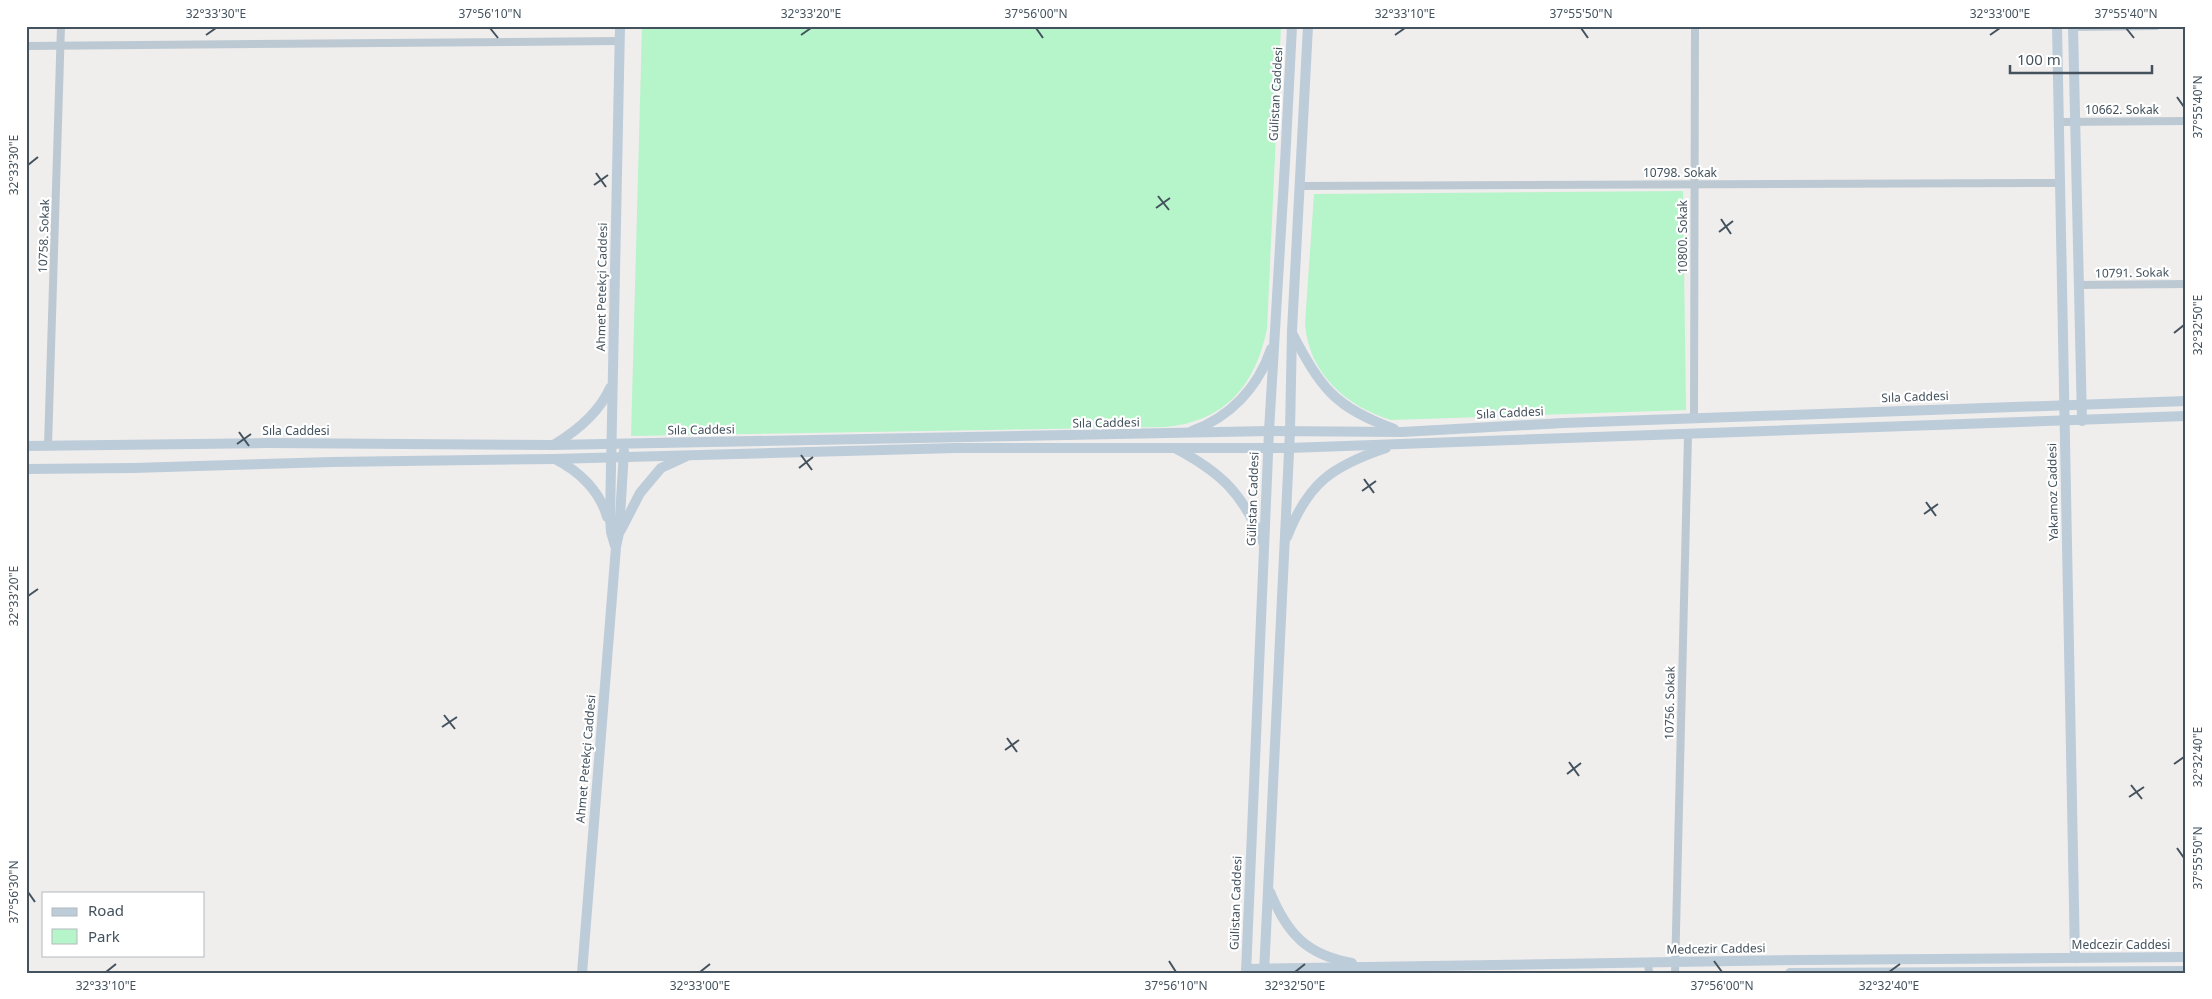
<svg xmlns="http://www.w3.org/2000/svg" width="2212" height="999" font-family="'Noto Sans',sans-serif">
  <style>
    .green { fill: #b6f4ca }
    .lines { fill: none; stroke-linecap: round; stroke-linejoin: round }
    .street { stroke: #bcc9d2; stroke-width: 8 }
    .secondary { stroke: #bdccd9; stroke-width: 10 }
    .ticks { fill: none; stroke: #43525d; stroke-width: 2 }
    .labels { text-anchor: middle; stroke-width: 4.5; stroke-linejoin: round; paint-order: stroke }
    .street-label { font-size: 12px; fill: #43525d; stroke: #fff }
    .neatline { fill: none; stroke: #43525d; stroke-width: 2 }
    .ticks-label { font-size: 12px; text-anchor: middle; fill: #43525d }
  </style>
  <rect width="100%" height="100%" fill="#f0eded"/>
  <g class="green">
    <path d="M642,26h639l-14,303c-12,57 -42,92 -101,98l-535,9z"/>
    <path d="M1683,191l3,219 -295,10c-45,-14 -82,-46 -86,-96l9,-130z"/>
  </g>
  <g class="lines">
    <g class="street">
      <path d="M2073,27l83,-1"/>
      <path d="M26,46l594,-5"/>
      <path d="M2058,122l128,-1"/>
      <path d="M1300,186l759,-3"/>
      <path d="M2078,285l108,-1"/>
      <path d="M1694,418l1,-392"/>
      <path d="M48,446l13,-420"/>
      <path d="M1648,962l1,11"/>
      <path d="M1675,973l13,-538"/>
    </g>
    <g class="secondary">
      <path d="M2057,26l18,932"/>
      <path d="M2073,26l9,395"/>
      <path d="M1292,333c29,55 42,74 102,96"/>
      <path d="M1192,431c38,-14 66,-43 79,-82"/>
      <path d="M555,444c23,-14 44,-31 55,-56"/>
      <path d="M26,446l242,-3 285,2 716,-14 133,1 161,-9 623,-22"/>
      <path d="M1175,448c47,25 67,45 88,94"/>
      <path d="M555,459c24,12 45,32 52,58"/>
      <path d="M26,469l107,-1 199,-6 222,-3 402,-11h333l897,-32"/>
      <path d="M621,530l19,-37 21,-25 24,-11"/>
      <path d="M1287,537c21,-54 45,-71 99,-89"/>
      <path d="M615,546l-4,-14 -1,-15 10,-491"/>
      <path d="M1270,892c17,42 37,63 82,71"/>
      <path d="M1246,969l555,-9 385,-3"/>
      <path d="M582,973l34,-426 3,-14 5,-82"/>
      <path d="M1246,973l23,-542 16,-268 7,-137"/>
      <path d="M1264,973l26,-542 2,-100 16,-305"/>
      <path d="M1790,973l396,-2"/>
    </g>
  </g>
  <path class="ticks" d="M490,28l8,10M1036,28l7,10M1581,28l7,10M2126,28l8,10M206,35l10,-7M801,35l10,-7M1395,35l10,-7M1990,35l10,-7M2177,97l7,10M28,165l10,-8M596,173l10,14M594,185l14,-10M1158,196l11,14M1156,208l14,-10M1721,219l10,15M1719,232l14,-11M2174,333l10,-8M239,432l10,14M237,444l14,-10M801,455l11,15M799,468l14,-11M1364,479l10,14M1362,491l14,-10M1926,502l10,14M1924,514l14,-10M28,596l10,-7M444,715l11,14M442,727l15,-10M1007,738l10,14M1005,750l14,-10M1569,762l10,14M2174,764l10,-7M1567,774l14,-11M2131,785l11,14M2129,797l15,-10M2177,848l7,10M28,892l7,10M1169,961l7,11M1714,961l8,11M106,972l10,-8M700,972l10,-8M1295,972l10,-8M1889,972l11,-8"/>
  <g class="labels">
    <g class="street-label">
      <text transform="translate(1276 94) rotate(-87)" y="4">Gülistan Caddesi</text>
      <text x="2122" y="114">10662. Sokak</text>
      <text x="1680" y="177">10798. Sokak</text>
      <text transform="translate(44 236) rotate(-88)" y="4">10758. Sokak</text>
      <text transform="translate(1683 237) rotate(-90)" y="4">10800. Sokak</text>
      <text transform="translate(2132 273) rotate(-1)" y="4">10791. Sokak</text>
      <text transform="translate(602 287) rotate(-89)" y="4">Ahmet Petekçi Caddesi</text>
      <text transform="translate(1915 397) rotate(-2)" y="4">Sıla Caddesi</text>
      <text transform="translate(1510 413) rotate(-3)" y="4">Sıla Caddesi</text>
      <text transform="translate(1106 423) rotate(-1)" y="4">Sıla Caddesi</text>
      <text transform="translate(701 430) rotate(-1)" y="4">Sıla Caddesi</text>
      <text x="296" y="435">Sıla Caddesi</text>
      <text transform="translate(2053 492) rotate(-91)" y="4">Yakamoz Caddesi</text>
      <text transform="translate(1253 499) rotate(-88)" y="4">Gülistan Caddesi</text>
      <text transform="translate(1670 703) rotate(-89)" y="4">10756. Sokak</text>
      <text transform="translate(586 759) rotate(-85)" y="4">Ahmet Petekçi Caddesi</text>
      <text transform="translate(1236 903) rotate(-88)" y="4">Gülistan Caddesi</text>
      <text x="2121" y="949">Medcezir Caddesi</text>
      <text transform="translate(1716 949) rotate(-1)" y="4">Medcezir Caddesi</text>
    </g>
  </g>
  <rect width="2212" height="999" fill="none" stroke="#ffffff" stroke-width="55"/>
  <rect x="42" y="892" width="162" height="65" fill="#ffffff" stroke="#b4babe"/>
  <rect x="52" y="908" width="25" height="8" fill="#bdccd9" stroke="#b4babe"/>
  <text x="88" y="916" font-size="15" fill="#43525d">Road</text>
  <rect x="52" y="929" width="25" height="15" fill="#b6f4ca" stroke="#b4babe"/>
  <text x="88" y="942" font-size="15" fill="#43525d">Park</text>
  <path d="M2010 65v8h142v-8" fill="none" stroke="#43525d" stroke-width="2.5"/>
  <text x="2017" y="65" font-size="15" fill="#43525d" stroke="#ffffff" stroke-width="4" paint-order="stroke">100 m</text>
  <rect x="28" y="28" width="2156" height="944" class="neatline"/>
  <g class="ticks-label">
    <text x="216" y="18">32°33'30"E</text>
    <text x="490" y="18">37°56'10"N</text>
    <text x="811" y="18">32°33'20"E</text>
    <text x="1036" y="18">37°56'00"N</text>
    <text x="1405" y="18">32°33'10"E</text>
    <text x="1581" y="18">37°55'50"N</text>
    <text x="2000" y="18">32°33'00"E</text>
    <text x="2126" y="18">37°55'40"N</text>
    <text transform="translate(2198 107) rotate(-90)" y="4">37°55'40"N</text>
    <text transform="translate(14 165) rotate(-90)" y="4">32°33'30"E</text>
    <text transform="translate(2198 325) rotate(-90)" y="4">32°32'50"E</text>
    <text transform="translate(14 596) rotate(-90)" y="4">32°33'20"E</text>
    <text transform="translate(2198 757) rotate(-90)" y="4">32°32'40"E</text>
    <text transform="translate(2198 858) rotate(-90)" y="4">37°55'50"N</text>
    <text transform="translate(14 892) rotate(-90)" y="4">37°56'30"N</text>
    <text x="106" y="990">32°33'10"E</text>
    <text x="700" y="990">32°33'00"E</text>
    <text x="1176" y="990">37°56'10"N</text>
    <text x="1295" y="990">32°32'50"E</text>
    <text x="1722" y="990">37°56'00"N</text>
    <text x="1889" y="990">32°32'40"E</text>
  </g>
</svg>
